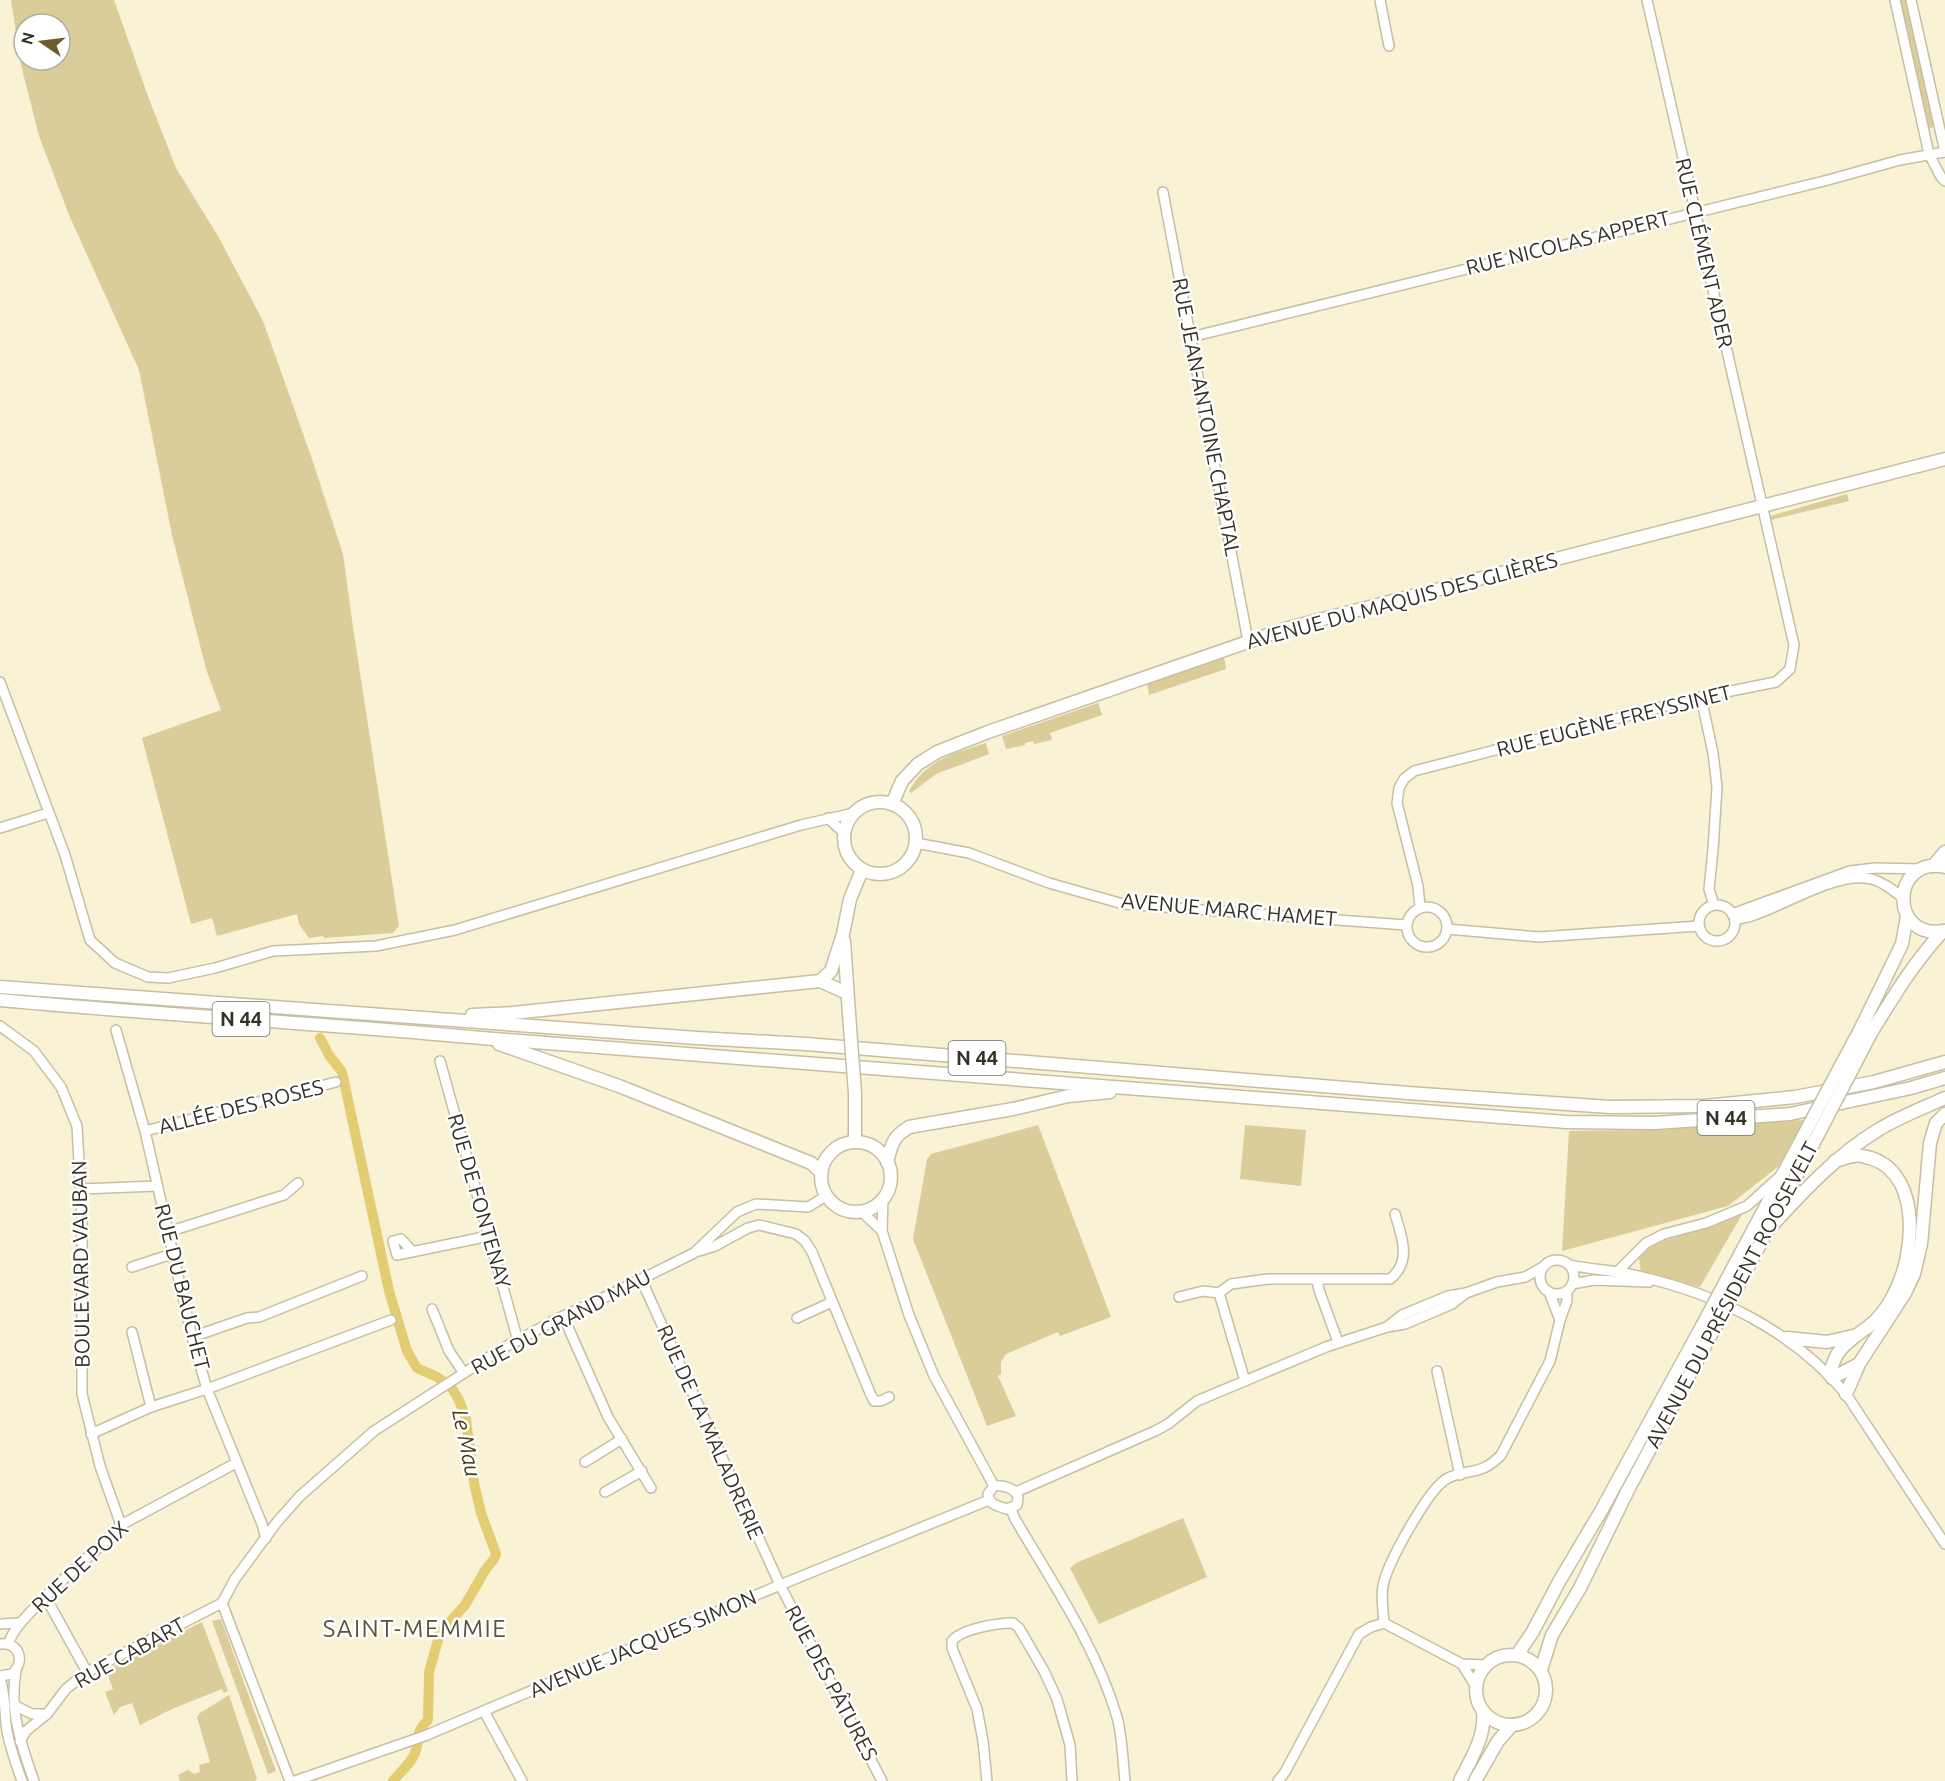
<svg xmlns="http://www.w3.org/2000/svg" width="1945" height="1781" font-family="Ubuntu,sans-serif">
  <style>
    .green { fill: #dbcd9a; fill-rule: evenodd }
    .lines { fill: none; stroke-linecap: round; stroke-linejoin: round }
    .canal { stroke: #e4cc72; stroke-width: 10 }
    .minor-casing { stroke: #c6bfa3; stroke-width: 12 }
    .major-casing { stroke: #c6bfa3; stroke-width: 15 }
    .minor { stroke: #fff; stroke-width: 9 }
    .major { stroke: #fff; stroke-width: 12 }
    .major-bridge-casing { stroke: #c6bfa3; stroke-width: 15; stroke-linecap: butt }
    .major-bridge { stroke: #fff; stroke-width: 12 }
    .labels { text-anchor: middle; stroke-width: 5; stroke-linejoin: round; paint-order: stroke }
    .shield { fill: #fff; stroke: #727068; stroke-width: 1.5 }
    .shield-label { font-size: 20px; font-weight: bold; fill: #353227 }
    .street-label { font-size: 21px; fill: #353227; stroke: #fff }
    .water-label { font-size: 22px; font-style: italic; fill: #483e17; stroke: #fff }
    .quarter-label { font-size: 24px; letter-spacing: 1.5px; fill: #5b553c; stroke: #fff }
  </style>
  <rect width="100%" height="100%" fill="#f9f2d5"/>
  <g class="green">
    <path d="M11,0h103l35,99 27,69 42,68 45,85 48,135 32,98 11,80 45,292 -6,7 -69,5 -1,-2 -14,2 -10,-14 -2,-10 -80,22 -5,-18 -21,6 -49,-186 79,-28 -15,-41 -34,-134 -33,-165 -70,-155 -30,-79 -18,-71zM24,24h36v36h-36z"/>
    <path d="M1898,0h10l29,126 -11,3z"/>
    <path d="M1847,494l2,7 -78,19 -1,-4z"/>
    <path d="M1224,656l2,13 -77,26 -2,-12z"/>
    <path d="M1098,703l4,12 -52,18 2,7 -18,4 -1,-3 -8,2v2l-19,4 -4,-13z"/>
    <path d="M986,743l3,11 -53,20 -25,19 -2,-2c17,-31 45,-38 77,-48z"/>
    <path d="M1804,1120l-25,46 -51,40 -166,45 7,-120 70,-1z"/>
    <path d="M1038,1125l73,192 -51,19 -2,-4 -52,22 -5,8v12l-3,2 18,40 -29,10 -74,-187 14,-80 4,-5z"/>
    <path d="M1245,1125l61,5 -5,56 -61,-7z"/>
    <path d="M1744,1211l-44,76 -59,-14 -2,-15 5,-11 74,-24z"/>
    <path d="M1183,1518l24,59 -108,47 -29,-56 6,-5z"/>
    <path d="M221,1619l55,152 -8,3 -56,-153z"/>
    <path d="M202,1622l26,69 -4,2 -2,-4 -50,20 -32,16 -8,-22 -12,4 -6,8 -9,-23 8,-3 -7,-19z"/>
    <path d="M229,1695l28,84 -2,2h-75l-2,-6 10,-5 6,4 6,-2 -1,-7 11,-3 -13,-45 3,-4z"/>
  </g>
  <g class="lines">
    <path class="canal" d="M320,1038l9,17 13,17 47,219 18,60 10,17 20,9 14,10 8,13 7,19 8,64 7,30 15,41 -2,5 -8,10 -21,36 -25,28 -11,39 -1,48c-14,14 -7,15 -12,30 -3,12 -16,22 -23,31"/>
    <defs>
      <g id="minor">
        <path d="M1380,0l9,46"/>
        <path d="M1895,0l34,154 12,23 4,4"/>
        <path d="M1911,0l34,152"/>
        <path d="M1163,192l85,449"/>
        <path d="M1191,337l637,-157 72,-20 45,-8"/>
        <path d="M0,682l65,173 25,85 25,23 33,14 20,1 47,-10 58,-17 103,-5 79,-16 346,-105 53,-12"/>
        <path d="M1701,697l12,56 4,34 -4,63 -4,39 5,16"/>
        <path d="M828,818l16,15"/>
        <path d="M0,828l48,-15"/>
        <path d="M916,843l53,10 80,30 74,21 283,21"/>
        <circle cx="1717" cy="923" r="18"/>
        <circle cx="1427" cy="927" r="20"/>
        <path d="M1420,907l-2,-21 -21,-83 2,-15 5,-9 10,-8 287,-74 75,-15 14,-13 4,-24 -147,-645"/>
        <path d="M1732,914l118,-43 25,-3 46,1"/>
        <path d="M1735,920c7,-2 15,-3 22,-6 31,-11 82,-43 114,-35 12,3 22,11 32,19"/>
        <path d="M1447,929l92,8 160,-11"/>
        <path d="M0,1026l34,25 27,36 16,39 5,92v176l18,72 21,59"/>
        <path d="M116,1030l29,101 47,206 15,52 55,135 4,14"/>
        <path d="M440,1061l78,280"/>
        <path d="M145,1131l191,-49"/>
        <path d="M81,1189l76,-3"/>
        <path d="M883,1199l-1,32 27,84 25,61 60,110"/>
        <path d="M862,1212l20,19"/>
        <path d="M168,1232l116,-37 14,-12"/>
        <path d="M699,1251l16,-5 33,-18 11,-3 37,9 9,7 7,11 58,141 4,8h7l8,-4"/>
        <path d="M413,1252l-12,-13 -8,2 4,14 92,-19"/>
        <circle cx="1557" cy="1277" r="17"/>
        <path d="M1570,1265c22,5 45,5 68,11 80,18 155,55 208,118l99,150"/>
        <path d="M132,1267l40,-13"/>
        <path d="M1618,1271l28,-28 18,-9 42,-11 41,-17 32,-29"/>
        <path d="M641,1279l139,306 102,196"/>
        <path d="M1317,1280l2,10 19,52"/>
        <path d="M1572,1284l22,-4 55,2"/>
        <path d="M1549,1292l11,28"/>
        <path d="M1219,1293l12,-9 37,-5h122c22,-17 12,-42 5,-65"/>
        <path d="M1219,1293l26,88"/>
        <path d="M1179,1297l24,-6 16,2"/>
        <path d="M432,1309l17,42 15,22"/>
        <path d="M563,1316l45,101 43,71"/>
        <path d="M797,1318l35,-16"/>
        <path d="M1387,1327l15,-12 46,-19 18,-3 31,-11 28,-5 18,-10"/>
        <path d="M132,1332l19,75"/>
        <path d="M192,1337l55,-19 12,-1 103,-41"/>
        <path d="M1437,1371l23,104"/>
        <path d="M91,1434l60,-27 56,-18 184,-69"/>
        <path d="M585,1462l37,-23"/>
        <path d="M994,1486c10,-1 21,2 24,11l-1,8 -10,4c-9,-3 -18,-4 -19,-15z"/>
        <path d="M605,1492l37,-21"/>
        <path d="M1016,1492l139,-61 13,-7 29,-23 129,-54 61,-20 18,-3 47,-20 14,-11"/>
        <path d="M1011,1509l4,10c37,63 81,127 102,198 5,18 6,45 8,64"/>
        <path d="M45,1596l42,76"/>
        <path d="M222,1603l13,-24 42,-57 23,-26 74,-65 129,-83 60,-32 32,-14 99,-49 43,-41 19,-8 52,3 18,-11"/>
        <path d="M222,1603l68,178"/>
        <path d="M1384,1623c-1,-15 -4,-31 1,-45 7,-21 44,-91 63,-100 22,-10 33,-2 53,-23l49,-94 10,-41 7,-19v-10"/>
        <path d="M0,1624l20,-1"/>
        <path d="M0,1644c19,-2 26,17 12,30l-12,2"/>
        <path d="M8,1644c6,-16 17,-26 28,-38 27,-29 59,-52 85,-81l115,-62"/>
        <path d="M1462,1664l14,23"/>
        <path d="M16,1671c-7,38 5,74 18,110"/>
        <path d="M0,1679c6,15 4,35 7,52 3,17 9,33 15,50"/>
        <path d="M14,1705l18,9h15"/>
        <path d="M484,1711l38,70"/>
        <path d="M20,1741l6,-10 21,-17 19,-25 21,-17 135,-69"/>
        <path d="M295,1781l132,-46 353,-150 209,-85"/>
        <path d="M987,1781l-4,-40 -6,-32 -25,-61v-7c9,-12 45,-18 61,-18l6,5 25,43 13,28 13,46 2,36"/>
        <path d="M1278,1781l7,-9 74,-138 12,-7 13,-4 78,41 24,1"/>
      </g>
      <g id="major">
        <circle cx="880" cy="838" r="36"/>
        <path d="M892,804l10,-23 16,-17 19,-12 51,-20 300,-104 657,-169"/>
        <path d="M1933,866l12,-14"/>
        <path d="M1945,867c-54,-12 -57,74 0,64"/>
        <path d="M844,941l5,73"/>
        <path d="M820,981l11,-10 12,-37 7,-35 12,-29"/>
        <path d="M0,987l697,51 109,6 602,49 202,14 95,-1 90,-9 79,-15 71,-20"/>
        <path d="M0,1000c160,15 321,23 481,38l1085,84 88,1 136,-9 121,-26 34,-10"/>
        <path d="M472,1015l41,-2 307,-32 27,12"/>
        <path d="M1861,1028l41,-84 5,-28"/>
        <path d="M1871,1033c22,-36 43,-71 72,-102"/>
        <path d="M499,1044l120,42 192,77 10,9"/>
        <path d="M855,1093v49"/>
        <circle cx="856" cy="1177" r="35"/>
        <path d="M887,1162c5,-19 6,-25 22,-35l104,-18 55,-13 42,-4"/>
        <path d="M1766,1232c34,-37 69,-76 112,-102 21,-13 45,-22 67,-32"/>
        <path d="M1727,1279l72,-135"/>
        <path d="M1738,1286l72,-136"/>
        <path d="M1787,1338l40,4 26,-6"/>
        <path d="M1829,1374c3,-7 5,-15 9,-21 7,-11 21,-19 31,-27 11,-8 19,-20 25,-32 22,-41 29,-128 -32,-138 -8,-2 -19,3 -27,5"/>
        <path d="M1832,1378l27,-14"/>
        <path d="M1846,1394l13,-30 46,-71 9,-19 7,-30 9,-101 6,-20 9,-9"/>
        <circle cx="1511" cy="1690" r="35"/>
        <path d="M1517,1655l15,-22 28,-53 41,-69 101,-185"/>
        <path d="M1541,1670l11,-35 28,-47 48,-98 85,-159"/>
        <path d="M1460,1781c11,-22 26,-45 23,-70"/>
        <path d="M1475,1781l23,-40 14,-16"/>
      </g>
    </defs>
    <use href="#minor" class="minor-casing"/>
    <use href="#major" class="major-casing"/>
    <use href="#minor" class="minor"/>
    <use href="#major" class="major"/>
    <defs>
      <g id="major-bridge">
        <path d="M849,1014l6,79"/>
        <path d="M1799,1144l62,-116"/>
        <path d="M1810,1150l61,-117"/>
        <path d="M1702,1326l25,-47"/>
        <path d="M1713,1331l25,-45"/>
      </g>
    </defs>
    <use href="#major-bridge" class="major-bridge-casing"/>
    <use href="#major-bridge" class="major-bridge"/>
  </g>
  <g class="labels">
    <g class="shield">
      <rect x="212.5" y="1002" width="57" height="34" rx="4.5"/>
      <rect x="948.5" y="1041" width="57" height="34" rx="4.5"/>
      <rect x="1697.5" y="1101" width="57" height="34" rx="4.5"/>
    </g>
    <g class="shield-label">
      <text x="241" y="1026">N 44</text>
      <text x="977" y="1065">N 44</text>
      <text x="1726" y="1125">N 44</text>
    </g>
    <g class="street-label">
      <text transform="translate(1568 243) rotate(-14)" y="7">RUE NICOLAS APPERT</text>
      <text transform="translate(1704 253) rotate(77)" y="7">RUE CLÉMENT ADER</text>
      <text transform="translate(1206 417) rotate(79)" y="7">RUE JEAN-ANTOINE CHAPTAL</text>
      <text transform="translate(1402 601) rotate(-15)" y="7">AVENUE DU MAQUIS DES GLIÈRES</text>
      <text transform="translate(1614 721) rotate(-14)" y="7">RUE EUGÈNE FREYSSINET</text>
      <text transform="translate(1229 910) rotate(5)" y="7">AVENUE MARC HAMET</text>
      <text transform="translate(241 1107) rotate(-14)" y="7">ALLÉE DES ROSES</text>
      <text transform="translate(479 1201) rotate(74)" y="7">RUE DE FONTENAY</text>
      <text transform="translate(81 1264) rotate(-91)" y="7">BOULEVARD VAUBAN</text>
      <text transform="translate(182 1287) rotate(76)" y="7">RUE DU BAUCHET</text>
      <text transform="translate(1732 1295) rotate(-62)" y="7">AVENUE DU PRÉSIDENT ROOSEVELT</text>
      <text transform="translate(561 1322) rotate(-28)" y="7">RUE DU GRAND MAU</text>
      <text transform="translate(710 1432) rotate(66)" y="7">RUE DE LA MALADRERIE</text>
      <text transform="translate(80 1567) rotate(-43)" y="7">RUE DE POIX</text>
      <text transform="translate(643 1644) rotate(-23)" y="7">AVENUE JACQUES SIMON</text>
      <text transform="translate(130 1653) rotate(-29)" y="7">RUE CABART</text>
      <text transform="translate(831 1683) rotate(62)" y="7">RUE DES PÂTURES</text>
    </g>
    <g class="water-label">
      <text transform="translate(467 1443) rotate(78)" y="8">Le Mau</text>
    </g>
    <g class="quarter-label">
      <text x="415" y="1637">SAINT-MEMMIE</text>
    </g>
  </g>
  <g transform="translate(42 42) rotate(284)"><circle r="28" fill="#ffffff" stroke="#aeada9" stroke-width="1.5"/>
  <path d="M0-4.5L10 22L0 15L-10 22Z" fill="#6a5d2a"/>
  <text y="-9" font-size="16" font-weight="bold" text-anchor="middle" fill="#353227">N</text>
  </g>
</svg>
